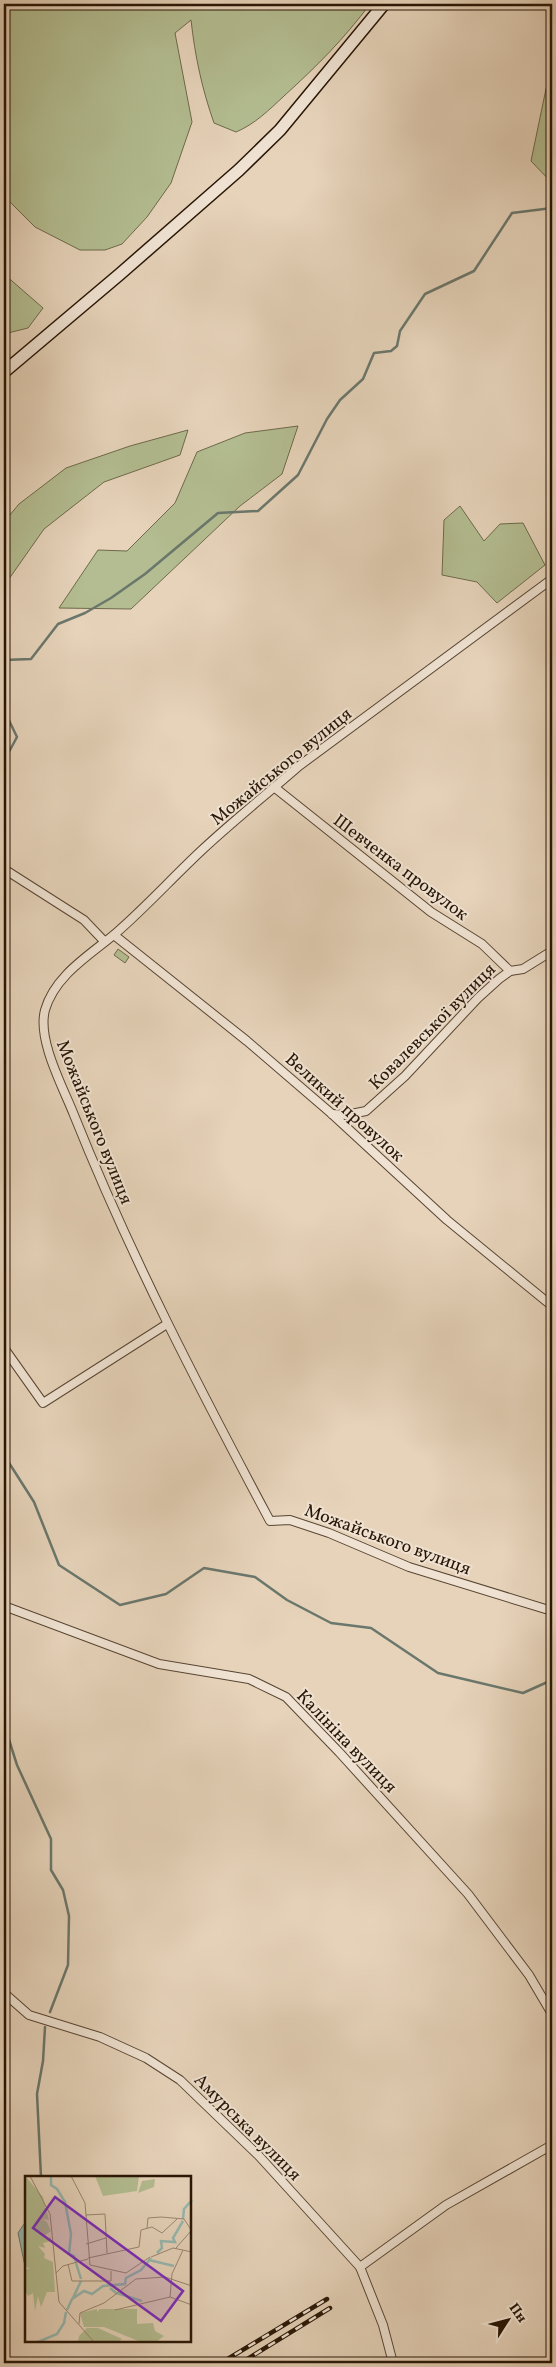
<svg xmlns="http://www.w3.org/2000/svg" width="556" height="2367" font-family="Vollkorn,serif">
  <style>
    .green { fill: #b3bd91; stroke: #6e6a4b }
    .water { fill: #96b8b0; stroke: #6a776c }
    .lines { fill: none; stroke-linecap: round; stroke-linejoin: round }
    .stream { stroke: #6a776c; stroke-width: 2.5 }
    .street-casing { stroke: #584532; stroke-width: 10 }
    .secondary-casing { stroke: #281605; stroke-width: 14 }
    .street { stroke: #efe2d2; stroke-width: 8 }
    .secondary { stroke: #efe2d2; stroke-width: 11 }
    .rail-casing { stroke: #281605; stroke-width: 4.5 }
    .rail { stroke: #efe2d2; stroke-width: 2.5; stroke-dasharray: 8; stroke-linecap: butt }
    .labels { text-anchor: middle; stroke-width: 4; stroke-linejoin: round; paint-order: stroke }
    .street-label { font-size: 18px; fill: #281605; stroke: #efe2d2 }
    .inset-river { fill: none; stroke: #96b8b0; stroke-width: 2.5 }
    .inset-road { fill: none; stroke: #9a8772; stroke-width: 1 }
    .view { fill: #7b2cbf; fill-opacity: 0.15; stroke: #7b2cbf; stroke-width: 2.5 }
    .inset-edge { fill: none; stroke: #281605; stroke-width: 2.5 }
  </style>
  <rect width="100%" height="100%" fill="#e6d3ba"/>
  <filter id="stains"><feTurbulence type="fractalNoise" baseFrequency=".004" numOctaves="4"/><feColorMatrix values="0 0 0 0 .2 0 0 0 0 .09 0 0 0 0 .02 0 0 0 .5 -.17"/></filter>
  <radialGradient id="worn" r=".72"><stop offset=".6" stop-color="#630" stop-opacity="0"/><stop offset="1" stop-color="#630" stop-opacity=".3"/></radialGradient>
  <g class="green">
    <path d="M4,4h366c-26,35 -53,62 -86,92 -15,14 -29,28 -48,36l-22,-9c-12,-34 -19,-67 -23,-103l-16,13 17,89 -21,61 -24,34 -25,27 -17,6h-25l-45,-23 -26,-26h-5z"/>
    <path d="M552,60v123l-21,-22z"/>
    <path d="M4,274l39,34 -15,20 -24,6z"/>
    <path d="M298,426l-16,48 -42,32 -109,103 -72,-1 39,-58 29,1 48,-48 22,-51 48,-19z"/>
    <path d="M188,430l-8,25 -76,27 -60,47 -40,57v-64l15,-18 47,-36 64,-22z"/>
    <path d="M460,506l24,35 16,-17 23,-1 22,42 -48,38 -20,-21 -35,-7 2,-55z"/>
    <path d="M118,949l11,8 -4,6 -11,-8z"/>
  </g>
  <path class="water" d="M26,2221v50l-8,-38z"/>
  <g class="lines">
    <g class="stream">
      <path d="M4,660l27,-1 27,-35 27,-11 26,-15 34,-24 73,-61 40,-2 40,-36 29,-56 13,-19 23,-21 11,-26 17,-2 6,-5 3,-15 25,-37 49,-23 38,-58 40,-5"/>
      <path d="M4,710l13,27 -13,24"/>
      <path d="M4,1455l30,47 25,63 61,40 46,-11 38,-26 51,9 32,23 44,23 40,5 67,45 85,20 29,-13"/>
      <path d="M4,1724l13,41 34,74v31l12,20 6,26 -1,49 -18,47"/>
      <path d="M41,2177l-4,-83 6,-33 2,-34"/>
    </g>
    <defs>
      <g id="street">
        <path d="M552,579l-253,187c-32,28 -66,55 -97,84 -29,27 -56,57 -86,83 -26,22 -61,42 -71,77 -8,30 18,77 29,105 56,140 125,273 196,406l20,-1 39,13 80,34 143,44"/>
        <path d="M274,787l157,125 51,32 28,27"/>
        <path d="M4,869l80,51 20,21"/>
        <path d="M114,935l133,106 85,73 115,106 105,86"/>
        <path d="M332,1114l14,1 20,-4 39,-35 73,-78 21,-19 11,-8 13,-2 29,-18"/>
        <path d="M4,1348l39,55 124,-79"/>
        <path d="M4,1606l155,58 90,15 37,18 53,55 129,142 61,81 23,39"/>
        <path d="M4,1993l25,22 71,22 46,21 34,22 79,76 101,111 23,58 10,38"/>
        <path d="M360,2267l86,-62 106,-60"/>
      </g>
      <path id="secondary" d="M4,372l116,-98 119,-104 41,-40 104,-126"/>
    </defs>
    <use href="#street" class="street-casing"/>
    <use href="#secondary" class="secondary-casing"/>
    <use href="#street" class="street"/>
    <use href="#secondary" class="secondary"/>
    <defs>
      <g id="rail">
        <path d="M221,2363l106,-64"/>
        <path d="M241,2363l89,-55"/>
      </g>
    </defs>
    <use href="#rail" class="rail-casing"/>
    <use href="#rail" class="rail"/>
  </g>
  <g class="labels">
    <g class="street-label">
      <text transform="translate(281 766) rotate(-39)" y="6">Можайського вулиця</text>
      <text transform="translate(401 867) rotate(37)" y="6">Шевченка провулок</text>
      <text transform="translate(432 1026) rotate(-45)" y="6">Ковалевської вулиця</text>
      <text transform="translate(345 1107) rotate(42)" y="6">Великий провулок</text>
      <text transform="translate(95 1122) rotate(68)" y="6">Можайського вулиця</text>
      <text transform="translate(388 1539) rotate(20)" y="6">Можайського вулиця</text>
      <text transform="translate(347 1741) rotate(46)" y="6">Калініна вулиця</text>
      <text transform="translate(248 2127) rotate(45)" y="6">Амурська вулиця</text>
    </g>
  </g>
  <g transform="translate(25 2176)">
    <rect width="166" height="166" fill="#e6d3ba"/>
    <path d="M0,0l18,21 6,23 -7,-1 5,3 4,9 -7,5 1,3 6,-2v4l-8,2 2,5 -7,-2 7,8 -1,4 9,4 2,30h-8l-6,15 -3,-11 -3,15 -2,-18 -5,3 -3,-6v-20l5,-2 -5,-1zM70,0h44l-2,15 -34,5zM130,3l-1,8 -16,6 4,-12zM72,133v3l3,-3h37v15l16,-1 2,8 9,5 -8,6h-15l-37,-15h-20l-4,-14zM62,152h11l24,11 -4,3h-40l1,-6z" fill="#b3bd91"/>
    <path class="inset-river" d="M26,0v9l6,4 8,13 6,32 -2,20 5,2 2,6M158,43l1,-10 8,-9M132,77l5,-5 -1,-7 14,1 -2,-4 10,-17M124,84l25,6M51,87l5,16M85,112l6,5 26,8M48,122l8,-17M42,134l5,-11 12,-8 8,3 11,-8 22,-2 1,-6 15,-8 10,-12M13,166l19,-8 7,-11 2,-11"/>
    <path class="inset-road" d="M5,0l20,38 9,88 35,40M46,0l14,27 5,62 36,8 24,-16M61,39l19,-1 2,39M122,52l1,-10 13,-1 23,2 8,12M61,68l20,-6M151,72l15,-17M126,81l22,-9 19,4M63,82l51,-11 2,-17 11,-3 10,6 15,-14M43,88l4,17h39v-10M31,97l7,-7 25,-7M145,121l2,-23 11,-24M90,134l55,-13 22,8M54,148l1,-11 24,-10 32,-24 29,-2 27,9"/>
    <path class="view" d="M30,21l128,94 -22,30 -128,-93z"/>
    <rect width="166" height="166" class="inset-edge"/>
  </g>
  <rect width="556" height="2367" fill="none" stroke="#e6d3ba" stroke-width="20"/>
  <rect x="5" y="5" width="546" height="2357" fill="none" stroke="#281605" stroke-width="2.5"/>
  <rect x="10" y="10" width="536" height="2347" fill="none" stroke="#281605"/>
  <g transform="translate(508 2320) rotate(54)" stroke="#efe2d2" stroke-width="4" paint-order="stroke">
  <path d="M0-4L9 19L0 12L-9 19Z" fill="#281605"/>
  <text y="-8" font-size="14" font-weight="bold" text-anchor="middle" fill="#281605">Пн</text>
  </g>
  <rect width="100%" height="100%" filter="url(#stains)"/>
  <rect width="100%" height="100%" fill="url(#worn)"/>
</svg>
